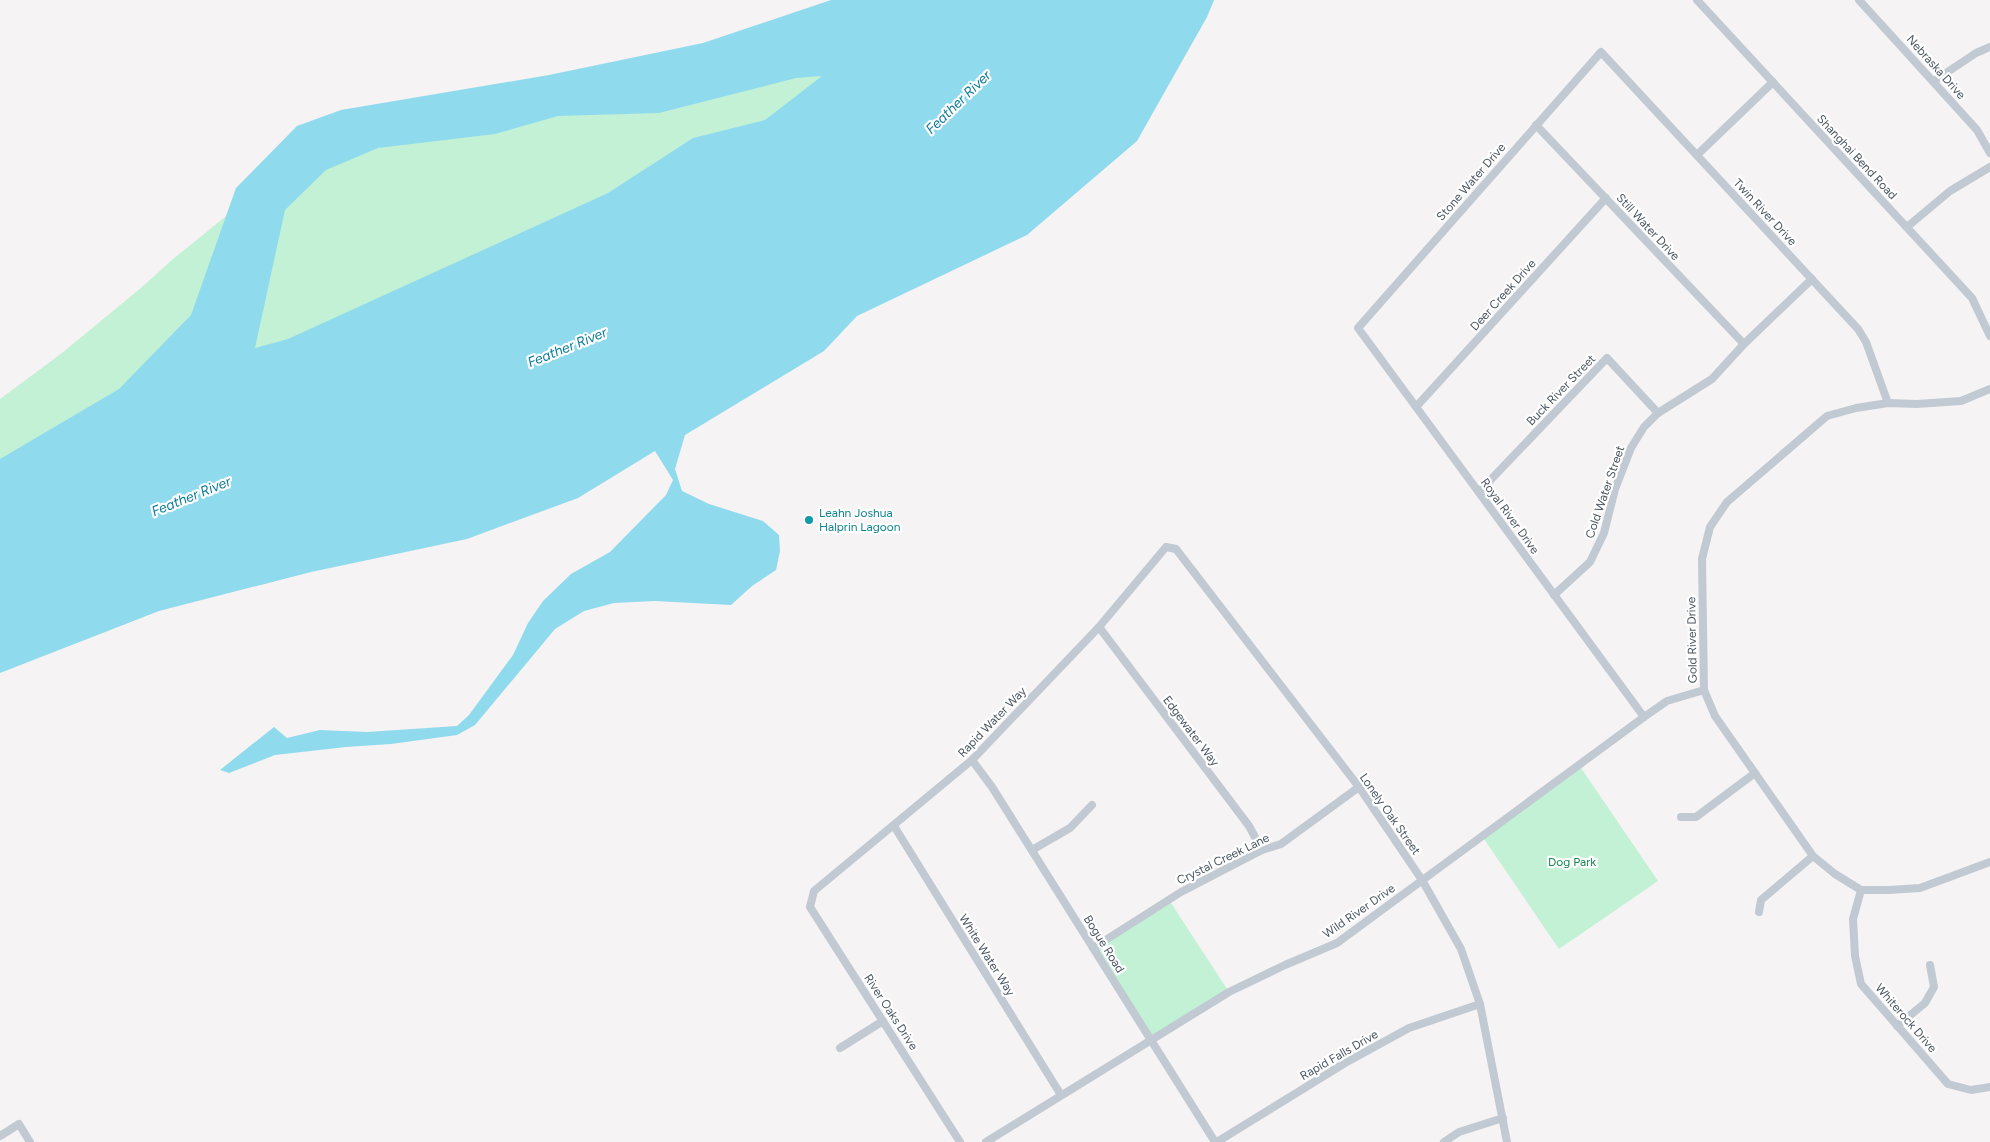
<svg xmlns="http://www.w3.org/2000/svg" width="1990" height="1142" font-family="Figtree,sans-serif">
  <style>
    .green { fill: #c3f1d5 }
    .water { fill: #90daee; fill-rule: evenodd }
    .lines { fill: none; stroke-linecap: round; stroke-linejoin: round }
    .street { stroke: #c1cad2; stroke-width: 8 }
    .culture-dot { fill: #0f9aa8; stroke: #fff; stroke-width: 2 }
    .labels { text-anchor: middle; stroke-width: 4.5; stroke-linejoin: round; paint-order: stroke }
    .street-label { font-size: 12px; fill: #4a5661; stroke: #fff }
    .culture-label { font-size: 12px; fill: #0d838f; stroke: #fff; text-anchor: start }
    .park-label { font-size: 12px; fill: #17864f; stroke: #fff }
    .water-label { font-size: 14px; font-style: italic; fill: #0c7c9b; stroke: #fff }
  </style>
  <rect width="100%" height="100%" fill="#f5f3f3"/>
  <g class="green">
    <path d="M852,51l-105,105 -747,332v-89l62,-46 80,-66 30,-27 106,-86 24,-17z"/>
    <path d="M1579,765l79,116 -99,68 -77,-113z"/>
    <path d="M1169,900l60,92 -79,47 -57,-91z"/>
  </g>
  <path class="water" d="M831,0h383l-7,17 -70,124 -110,94 -170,81 -33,35 -139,84 -10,34 7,22 27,13 54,17 16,14 1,16 -4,19 -24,16 -21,19 -76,-4 -41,2 -30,8 -29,18 -80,96 -18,10 -66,9 -45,3 -71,8 -46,18 -9,-3 54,-43 13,11 33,-8 47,2 90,-6 12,-11 44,-60 15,-32 15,-22 28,-27 39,-22 56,-57 7,-15 -18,-29 -77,47 -111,41 -156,33 -152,39 -159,62v-214l119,-70 72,-74 45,-127 61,-62 44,-16 208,-35 154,-32zM822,76l-57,44 -72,18 -85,55 -320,146 -33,9 30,-138 41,-40 52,-22 117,-14 63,-18 101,-3 137,-35z"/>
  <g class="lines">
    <g class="street">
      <path d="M1697,0l275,298 18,38"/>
      <path d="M1859,0l118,130 13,23"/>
      <path d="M1934,81l42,-28 14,-6"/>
      <path d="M1536,125l208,219"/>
      <path d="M1697,155l76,-73"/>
      <path d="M1907,227l43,-36 40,-24"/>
      <path d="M1990,389l-29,12 -44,3 -29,-1 -32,5 -29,8 -100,86 -17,25 -8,32 2,131 11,26 98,140 22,18 26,16h28l31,-2 70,-26"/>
      <path d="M1416,407l190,-209"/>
      <path d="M1479,492l128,-134 51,55"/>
      <path d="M1554,595l36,-33 14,-29 11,-44 16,-41 13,-21 14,-14 54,-34 32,-35 68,-65"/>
      <path d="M1099,627l150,199 13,24"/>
      <path d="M1644,717l-286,-389 243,-276 257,277 8,13 22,61"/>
      <path d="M972,760l20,27 223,355"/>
      <path d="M1681,817h15l59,-44"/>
      <path d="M894,826l167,269"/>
      <path d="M1032,850l38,-22 22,-23"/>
      <path d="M1861,890l-8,29 2,37 6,28 87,100 23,6 19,-3"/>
      <path d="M1759,912l2,-12 52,-44"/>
      <path d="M1093,948l88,-56 81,-42 19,-6 78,-57"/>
      <path d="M1897,1026l28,-23 9,-16 -4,-22"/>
      <path d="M840,1048l43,-27"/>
      <path d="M0,1136l19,-12 11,18"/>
      <path d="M960,1142l-150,-235 4,-16 158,-131 127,-133 67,-80 10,2 183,238 63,93 39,69 19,55 27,138"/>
      <path d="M986,1142l243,-150 56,-27 52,-22 307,-226 23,-16 37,-11"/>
      <path d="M1217,1142l128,-79 64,-35 71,-24"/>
      <path d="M1444,1142l15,-10 44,-14"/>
    </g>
  </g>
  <circle class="culture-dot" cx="809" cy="520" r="5"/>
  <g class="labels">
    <g class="street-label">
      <text transform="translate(1936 67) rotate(48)" y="4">Nebraska Drive</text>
      <text transform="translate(1857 157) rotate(47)" y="4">Shanghai Bend Road</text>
      <text transform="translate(1471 182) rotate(-49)" y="4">Stone Water Drive</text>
      <text transform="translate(1765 212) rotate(47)" y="4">Twin River Drive</text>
      <text transform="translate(1648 227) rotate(47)" y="4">Still Water Drive</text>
      <text transform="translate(1503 295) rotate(-48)" y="4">Deer Creek Drive</text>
      <text transform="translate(1561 390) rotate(-46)" y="4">Buck River Street</text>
      <text transform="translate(1605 492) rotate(-71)" y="4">Cold Water Street</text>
      <text transform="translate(1510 516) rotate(54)" y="4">Royal River Drive</text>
      <text transform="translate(1692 640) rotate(-91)" y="4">Gold River Drive</text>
      <text transform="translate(992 722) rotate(-46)" y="4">Rapid Water Way</text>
      <text transform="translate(1191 731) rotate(53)" y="4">Edgewater Way</text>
      <text transform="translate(1390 814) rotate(55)" y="4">Lonely Oak Street</text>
      <text transform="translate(1223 859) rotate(-26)" y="4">Crystal Creek Lane</text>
      <text transform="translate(1359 911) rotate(-35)" y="4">Wild River Drive</text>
      <text transform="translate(1104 944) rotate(58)" y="4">Bogue Road</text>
      <text transform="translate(987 955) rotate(58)" y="4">White Water Way</text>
      <text transform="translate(891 1012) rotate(57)" y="4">River Oaks Drive</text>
      <text transform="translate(1906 1018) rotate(49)" y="4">Whiterock Drive</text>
      <text transform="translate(1339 1055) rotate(-30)" y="4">Rapid Falls Drive</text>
    </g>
    <g class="culture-label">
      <text x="819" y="517">Leahn Joshua<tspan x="819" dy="14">Halprin Lagoon</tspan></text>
    </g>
    <g class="park-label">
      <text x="1572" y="866">Dog Park</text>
    </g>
    <g class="water-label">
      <text transform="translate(958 102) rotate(-44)" y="5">Feather River</text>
      <text transform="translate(567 347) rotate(-22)" y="5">Feather River</text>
      <text transform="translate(191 496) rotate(-22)" y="5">Feather River</text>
    </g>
  </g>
</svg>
